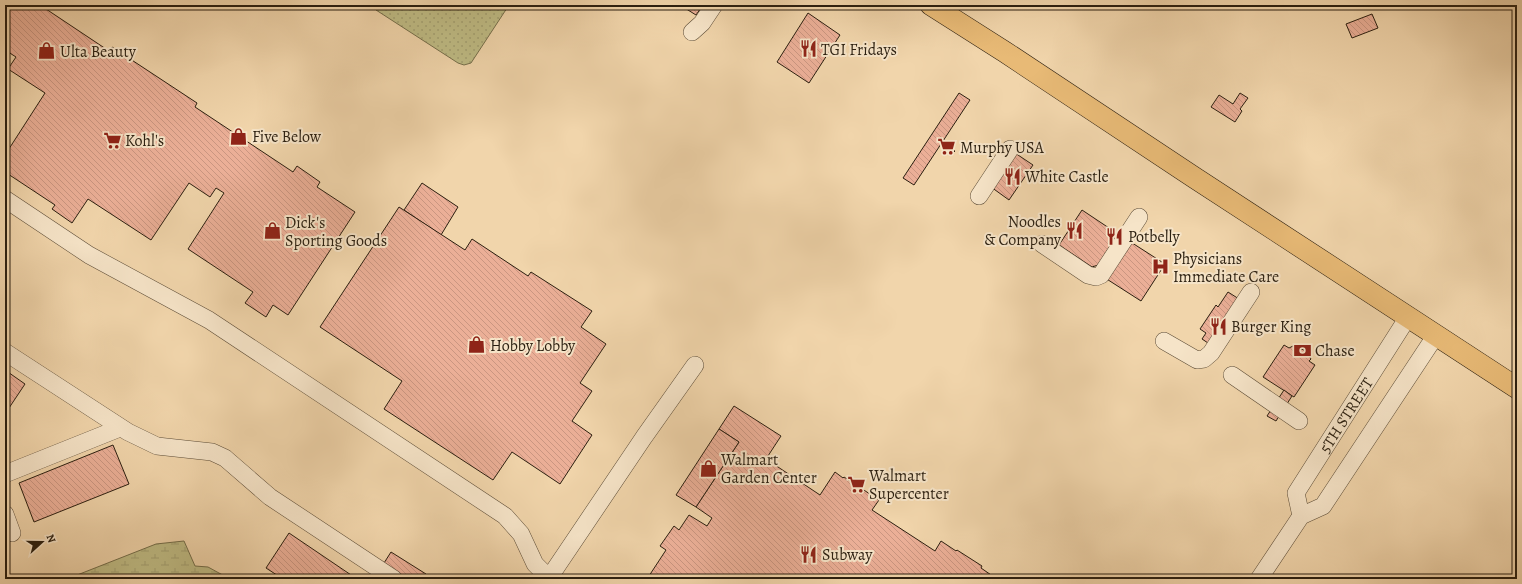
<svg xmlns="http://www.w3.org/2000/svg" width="1522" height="584" font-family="Alegreya,serif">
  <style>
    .grass { fill: url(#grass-dots); stroke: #756e4a }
    .wetland { fill: url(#wetland-marsh); stroke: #756e4a }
    .building { fill: url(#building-back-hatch); stroke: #2b1f10 }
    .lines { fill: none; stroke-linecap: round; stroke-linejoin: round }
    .minor-casing { stroke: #5c4c37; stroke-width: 18 }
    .major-casing { stroke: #2b1f10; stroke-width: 22 }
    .minor { stroke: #f6e4c8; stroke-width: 17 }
    .major { stroke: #e8ba76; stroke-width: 21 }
    .labels { text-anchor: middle; stroke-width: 4; stroke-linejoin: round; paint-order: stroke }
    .poi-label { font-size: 16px; fill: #2b1f10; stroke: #f6e4c8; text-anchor: start }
    .street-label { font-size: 16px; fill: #2b1f10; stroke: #f6e4c8 }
  </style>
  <defs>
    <pattern id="grass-dots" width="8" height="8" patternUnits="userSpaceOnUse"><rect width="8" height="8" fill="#bfbc85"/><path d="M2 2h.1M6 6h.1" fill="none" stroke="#a4a172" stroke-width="1.8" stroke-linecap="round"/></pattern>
    <pattern id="wetland-marsh" width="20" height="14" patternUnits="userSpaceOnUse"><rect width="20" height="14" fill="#bfbc85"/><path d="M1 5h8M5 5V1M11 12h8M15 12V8" fill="none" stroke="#a4a172"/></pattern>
    <pattern id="building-back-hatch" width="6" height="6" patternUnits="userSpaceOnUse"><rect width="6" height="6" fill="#ebaf97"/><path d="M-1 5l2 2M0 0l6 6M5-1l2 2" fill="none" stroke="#ca9681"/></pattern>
  </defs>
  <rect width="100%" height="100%" fill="#f1d5ab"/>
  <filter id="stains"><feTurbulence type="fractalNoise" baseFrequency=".005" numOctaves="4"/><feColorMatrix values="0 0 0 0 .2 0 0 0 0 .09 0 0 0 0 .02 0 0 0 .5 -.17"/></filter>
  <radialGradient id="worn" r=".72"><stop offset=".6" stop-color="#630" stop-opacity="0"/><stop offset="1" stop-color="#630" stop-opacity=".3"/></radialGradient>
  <path class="grass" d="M379,5h130l-38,58 -7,2 -6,-2 -82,-53z"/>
  <path class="wetland" d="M184,541l11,25 13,1 22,12h-163l89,-35z"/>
  <g class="building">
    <path d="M5,5h35l69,46 3,-4 85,56 -2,4 98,65 4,-6 23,16 -3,5 38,25 -67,103 -15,-10 -7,12 -21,-14 8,-11 -65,-43 36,-56 -8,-5 -6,9 -21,-14 -38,57 -63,-41 -16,24 -20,-14 3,-4 -50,-33v-17l40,-62 -37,-24 8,-12 -11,-7z"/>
    <path d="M680,5h23l-7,10z"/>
    <path d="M808,13l32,22 -31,48 -32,-21z"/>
    <path d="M1372,14l6,14 -26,10 -6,-14z"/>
    <path d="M959,93l11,7 -56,85 -11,-7z"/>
    <path d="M1240,93l8,5 -8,11 2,2 -7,11 -24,-15 8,-12 14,9z"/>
    <path d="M944,140l8,6 -2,2 5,3 -3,3 -12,-9z"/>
    <path d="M1015,153l18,12 -24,35 -18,-13z"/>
    <path d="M422,183l36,24 -17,28 -37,-25z"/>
    <path d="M399,207l66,43 7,-11 56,37 3,-4 61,39 -11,16 25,17 -26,39 12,8 -20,30 20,14 -32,49 -48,-32 -19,28 -109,-71 18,-28 -82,-54z"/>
    <path d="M1082,210l36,24 -20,31 -6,2 -33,-22z"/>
    <path d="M1126,239l39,25 -24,37 -39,-25z"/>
    <path d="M1228,292l11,7 -28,46 -9,-6 4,-6 -6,-4 16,-24 2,2z"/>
    <path d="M1284,345l5,3 4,-2 11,4 5,6 2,3 -2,2 6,4 -21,32 -31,-20z"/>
    <path d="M5,370l20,14 -20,30z"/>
    <path d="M1284,390l8,6 -16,25 -9,-5z"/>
    <path d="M734,406l47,30 -15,23 54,36 15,-23 8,6 1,-1 35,23 -7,10 63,41 6,-10 15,10 1,-1 25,16 -1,2 16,11h-350l19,-29 -6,-4 14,-20 5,4 10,-15 18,11 5,-8 -16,-11 43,-65 -20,-13z"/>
    <path d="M719,429l20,13 -43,65 -20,-12z"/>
    <path d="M113,445l16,39 -95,38 -15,-39z"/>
    <path d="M289,533l68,46h-74l-17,-11z"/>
    <path d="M391,552l35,22 -3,5h-15l-24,-16z"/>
  </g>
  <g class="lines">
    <defs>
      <g id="minor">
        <path d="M692,32l10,-9 12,-18"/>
        <path d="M979,196l31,-47"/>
        <path d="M5,199l84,56 120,65 296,196 16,18 14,30 15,15"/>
        <path d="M1042,244l46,31 8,2 5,-2 38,-58"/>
        <path d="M1164,341l33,19 7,-1 7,-6 40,-61"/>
        <path d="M5,352l123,80 29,14 55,6 13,6 45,39 124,82"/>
        <path d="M1232,375l67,46"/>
        <path d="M5,474l115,-46"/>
        <path d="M5,514l7,19"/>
        <path id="s1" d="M1301,516l-5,-23 112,-176"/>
        <path d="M549,578l95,-141 51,-72"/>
        <path d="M1259,579l42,-63 22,-10 113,-171"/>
      </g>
      <path id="major" d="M931,5l74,47 190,126 322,210"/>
    </defs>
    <use href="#minor" class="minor-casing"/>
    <use href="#major" class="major-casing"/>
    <use href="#minor" class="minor"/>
    <use href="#major" class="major"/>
  </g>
  <defs>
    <symbol id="restaurant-bare" viewBox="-9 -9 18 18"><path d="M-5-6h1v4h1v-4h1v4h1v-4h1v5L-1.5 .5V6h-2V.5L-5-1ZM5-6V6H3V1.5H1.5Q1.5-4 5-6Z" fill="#8f2418" stroke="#f6e4c8" stroke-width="2.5" paint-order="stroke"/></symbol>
    <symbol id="shop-bare" viewBox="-9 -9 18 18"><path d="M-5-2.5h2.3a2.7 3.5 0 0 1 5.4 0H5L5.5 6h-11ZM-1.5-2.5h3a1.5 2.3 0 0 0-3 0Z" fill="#8f2418" stroke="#f6e4c8" stroke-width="2.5" paint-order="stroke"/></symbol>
    <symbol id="supermarket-bare" viewBox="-9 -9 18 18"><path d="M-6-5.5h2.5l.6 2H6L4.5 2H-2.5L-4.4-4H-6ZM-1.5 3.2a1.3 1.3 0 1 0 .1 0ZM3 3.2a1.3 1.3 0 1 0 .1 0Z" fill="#8f2418" stroke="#f6e4c8" stroke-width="2.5" paint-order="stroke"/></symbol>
    <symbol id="hospital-bare" viewBox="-9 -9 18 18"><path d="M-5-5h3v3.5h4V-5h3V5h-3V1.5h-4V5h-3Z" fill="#8f2418" stroke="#f6e4c8" stroke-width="2.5" paint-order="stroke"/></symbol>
    <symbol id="bank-bare" viewBox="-9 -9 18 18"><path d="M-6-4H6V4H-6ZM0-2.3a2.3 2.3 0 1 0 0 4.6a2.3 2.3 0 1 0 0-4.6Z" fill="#8f2418" stroke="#f6e4c8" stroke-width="2.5" paint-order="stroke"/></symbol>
  </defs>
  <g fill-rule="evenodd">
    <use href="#restaurant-bare" x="796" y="36" width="25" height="25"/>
    <use href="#shop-bare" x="34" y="38" width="25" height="25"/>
    <use href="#shop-bare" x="226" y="124" width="25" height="25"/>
    <use href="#supermarket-bare" x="100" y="128" width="25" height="25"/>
    <use href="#supermarket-bare" x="934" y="134" width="25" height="25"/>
    <use href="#restaurant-bare" x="1000" y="164" width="25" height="25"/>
    <use href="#restaurant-bare" x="1062" y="218" width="25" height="25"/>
    <use href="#shop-bare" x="260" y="218" width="25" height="25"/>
    <use href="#restaurant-bare" x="1102" y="224" width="25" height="25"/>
    <use href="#hospital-bare" x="1148" y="254" width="25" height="25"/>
    <use href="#restaurant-bare" x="1206" y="314" width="25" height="25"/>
    <use href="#shop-bare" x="464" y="332" width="25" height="25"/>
    <use href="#bank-bare" x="1290" y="338" width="25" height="25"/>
    <use href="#shop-bare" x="696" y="456" width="25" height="25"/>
    <use href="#supermarket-bare" x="844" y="472" width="25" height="25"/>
    <use href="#restaurant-bare" x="796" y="542" width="25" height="25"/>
  </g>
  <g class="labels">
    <g class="poi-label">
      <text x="821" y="55">TGI Fridays</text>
      <text x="60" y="57">Ulta Beauty</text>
      <text x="252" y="142">Five Below</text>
      <text x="125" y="146">Kohl's</text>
      <text x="960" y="153">Murphy USA</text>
      <text x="1025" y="182">White Castle</text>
      <text x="1061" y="227" text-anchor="end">Noodles<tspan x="1061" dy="18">&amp; Company</tspan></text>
      <text x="285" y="228">Dick's<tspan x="285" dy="18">Sporting Goods</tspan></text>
      <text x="1128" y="242">Potbelly</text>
      <text x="1173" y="264">Physicians<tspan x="1173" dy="18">Immediate Care</tspan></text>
      <text x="1231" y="332">Burger King</text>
      <text x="490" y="351">Hobby Lobby</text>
      <text x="1315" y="356">Chase</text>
      <text x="721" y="465">Walmart<tspan x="721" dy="18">Garden Center</tspan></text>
      <text x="869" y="481">Walmart<tspan x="869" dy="18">Supercenter</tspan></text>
      <text x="822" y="560">Subway</text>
    </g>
    <g class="street-label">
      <text dy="6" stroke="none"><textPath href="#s1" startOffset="116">5TH STREET</textPath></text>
    </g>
  </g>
  <rect width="1522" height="584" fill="none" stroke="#f1d5ab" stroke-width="20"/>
  <rect x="6" y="6" width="1510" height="572" fill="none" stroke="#2b1f10" stroke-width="2"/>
  <rect x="10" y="10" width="1502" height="564" fill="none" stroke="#2b1f10"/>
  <g transform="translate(42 542) rotate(69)" stroke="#f6e4c8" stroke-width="3" paint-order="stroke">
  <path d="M0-3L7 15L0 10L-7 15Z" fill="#2b1f10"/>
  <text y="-6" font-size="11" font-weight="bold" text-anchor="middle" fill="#2b1f10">N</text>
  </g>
  <rect width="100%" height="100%" filter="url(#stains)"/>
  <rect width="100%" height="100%" fill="url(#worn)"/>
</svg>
